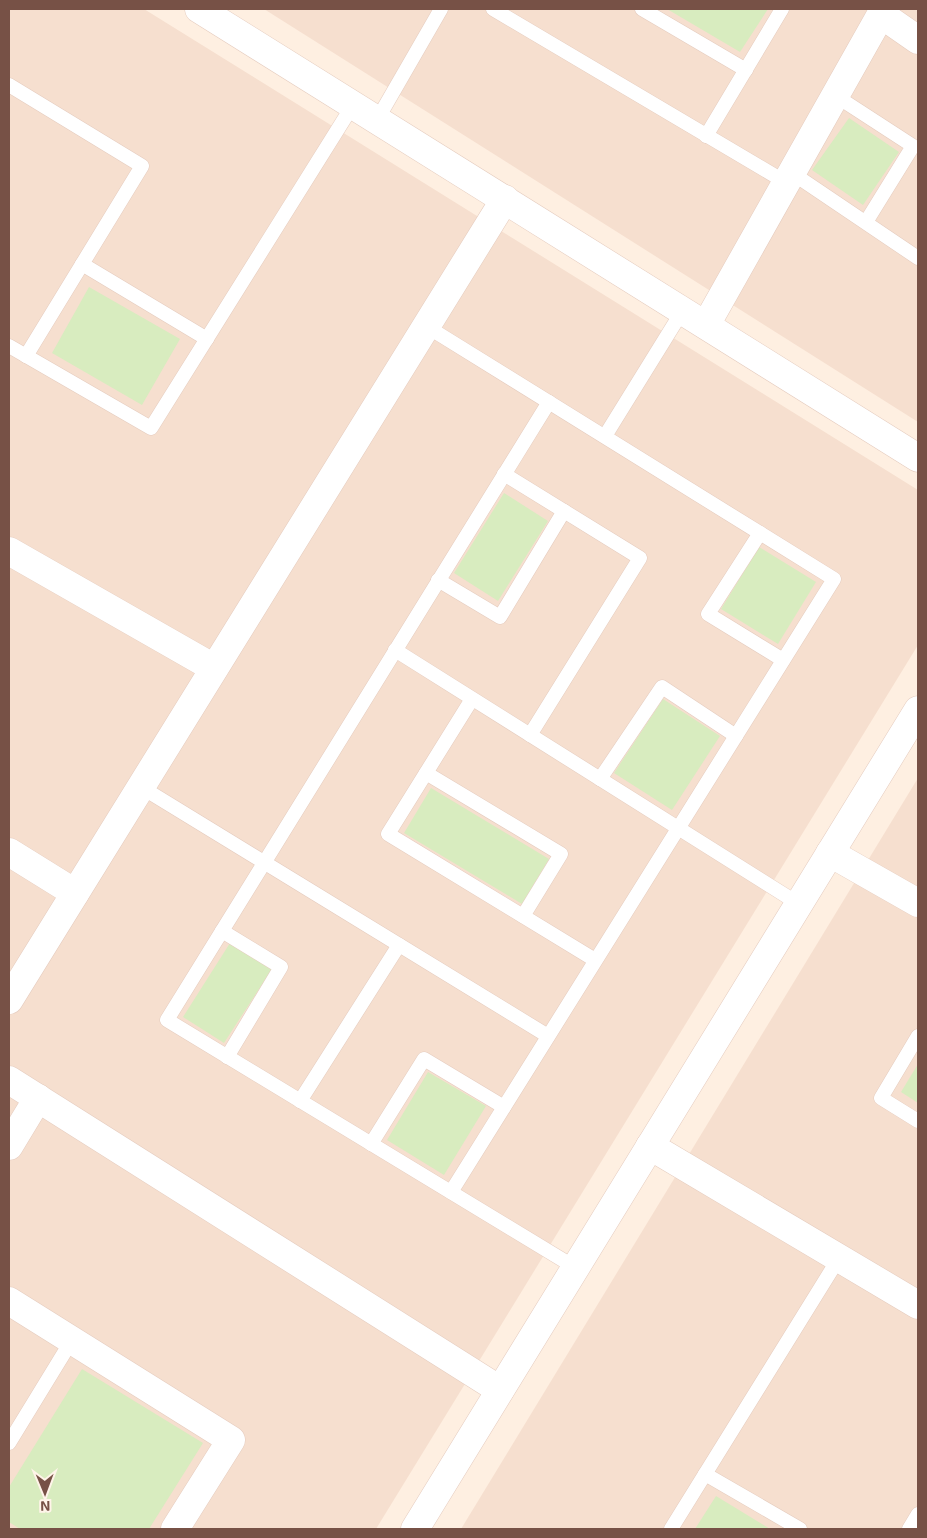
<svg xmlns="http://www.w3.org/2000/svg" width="927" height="1538" font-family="'Exo 2',sans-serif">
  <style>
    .residential { fill: #f6dfcf }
    .green { fill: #d8ecbf }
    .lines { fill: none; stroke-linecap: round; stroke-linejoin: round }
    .service-casing { stroke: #e5ccbf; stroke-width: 15 }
    .minor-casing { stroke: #e5ccbf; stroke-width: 29 }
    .tertiary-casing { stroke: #e5ccbf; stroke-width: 29 }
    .service { stroke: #fff; stroke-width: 14 }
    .minor { stroke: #fff; stroke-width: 28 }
    .tertiary { stroke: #fff; stroke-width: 28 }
  </style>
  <rect width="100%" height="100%" fill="#feefe1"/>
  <g class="residential">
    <path d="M9,9h135l774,481v155l-542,884h-367z"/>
    <path d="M264,9h654v413z"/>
    <path d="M918,778v751h-457z"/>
  </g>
  <g class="green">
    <path d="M667,9h101l-28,43z"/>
    <path d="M849,118l50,34 -36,53 -51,-35z"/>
    <path d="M89,287l91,52 -38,66 -90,-52z"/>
    <path d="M504,493l44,28 -50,80 -44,-28z"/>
    <path d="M759,547l57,35 -38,62 -57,-35z"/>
    <path d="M663,699l57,37 -48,74 -58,-37z"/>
    <path d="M431,788l118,71 -27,45 -118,-71z"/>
    <path d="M230,943l42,26 -48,74 -41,-26z"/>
    <path d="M918,1064v39l-17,-11z"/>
    <path d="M428,1072l58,34 -42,69 -57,-35z"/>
    <path d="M82,1369l121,74 -54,86h-129l-11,-7v-35z"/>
    <path d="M716,1496l54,33h-75z"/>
  </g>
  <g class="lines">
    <defs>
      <g id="service">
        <path d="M493,9l294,174"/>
        <path d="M642,9l104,61"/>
        <path d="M9,85l133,81 -116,190"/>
        <path d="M836,96l77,50 -47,76"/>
        <path d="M377,120l64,-111"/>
        <path d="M706,136l76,-127"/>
        <path d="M792,173l126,85"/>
        <path d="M82,264l125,75"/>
        <path d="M426,326l408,253 -383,613"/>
        <path d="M9,346l142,82 202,-323"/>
        <path d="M549,402l-382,618 409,248"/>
        <path d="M605,436l78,-126"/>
        <path d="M504,474l136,84 -110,177"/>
        <path d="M760,533l-52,81 75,46"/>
        <path d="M438,580l62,37 64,-106"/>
        <path d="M395,650l404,254"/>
        <path d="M472,699l-84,135 207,126"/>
        <path d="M426,773l135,81 -38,62"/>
        <path d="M600,779l62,-92 74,49"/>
        <path d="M141,787l407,249"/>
        <path d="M222,931l59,36 -54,90"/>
        <path d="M918,1036l-37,62 37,23"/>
        <path d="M300,1101l99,-156"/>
        <path d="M371,1144l53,-85 80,48"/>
        <path d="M9,1443l63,-103"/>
        <path d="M705,1474l95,55"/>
        <path d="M671,1529l168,-271"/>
        <path d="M909,1529l9,-15"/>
      </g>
      <g id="minor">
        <path d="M882,15l36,25"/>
        <path d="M706,325l178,-316"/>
        <path d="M9,551l205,117"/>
        <path d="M9,852l66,41"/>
        <path d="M830,853l88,50"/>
        <path d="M9,1000l496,-801"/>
        <path d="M9,1080l491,310"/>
        <path d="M9,1146l29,-48"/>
        <path d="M650,1146l268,159"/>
        <path d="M9,1301l222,139 -56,89"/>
      </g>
      <g id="tertiary">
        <path d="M199,9l719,449"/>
        <path d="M415,1529l503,-819"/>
      </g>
    </defs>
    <use href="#service" class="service-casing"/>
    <use href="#minor" class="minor-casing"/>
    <use href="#tertiary" class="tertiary-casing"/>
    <use href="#service" class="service"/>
    <use href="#minor" class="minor"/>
    <use href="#tertiary" class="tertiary"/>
  </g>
  <rect width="927" height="1538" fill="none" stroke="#775146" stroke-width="20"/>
  <g transform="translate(45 1493) rotate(179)" stroke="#fff4e9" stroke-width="4" paint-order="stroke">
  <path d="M0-4L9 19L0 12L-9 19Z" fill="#775146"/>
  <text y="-8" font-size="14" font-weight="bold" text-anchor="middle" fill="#775146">N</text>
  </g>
</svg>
